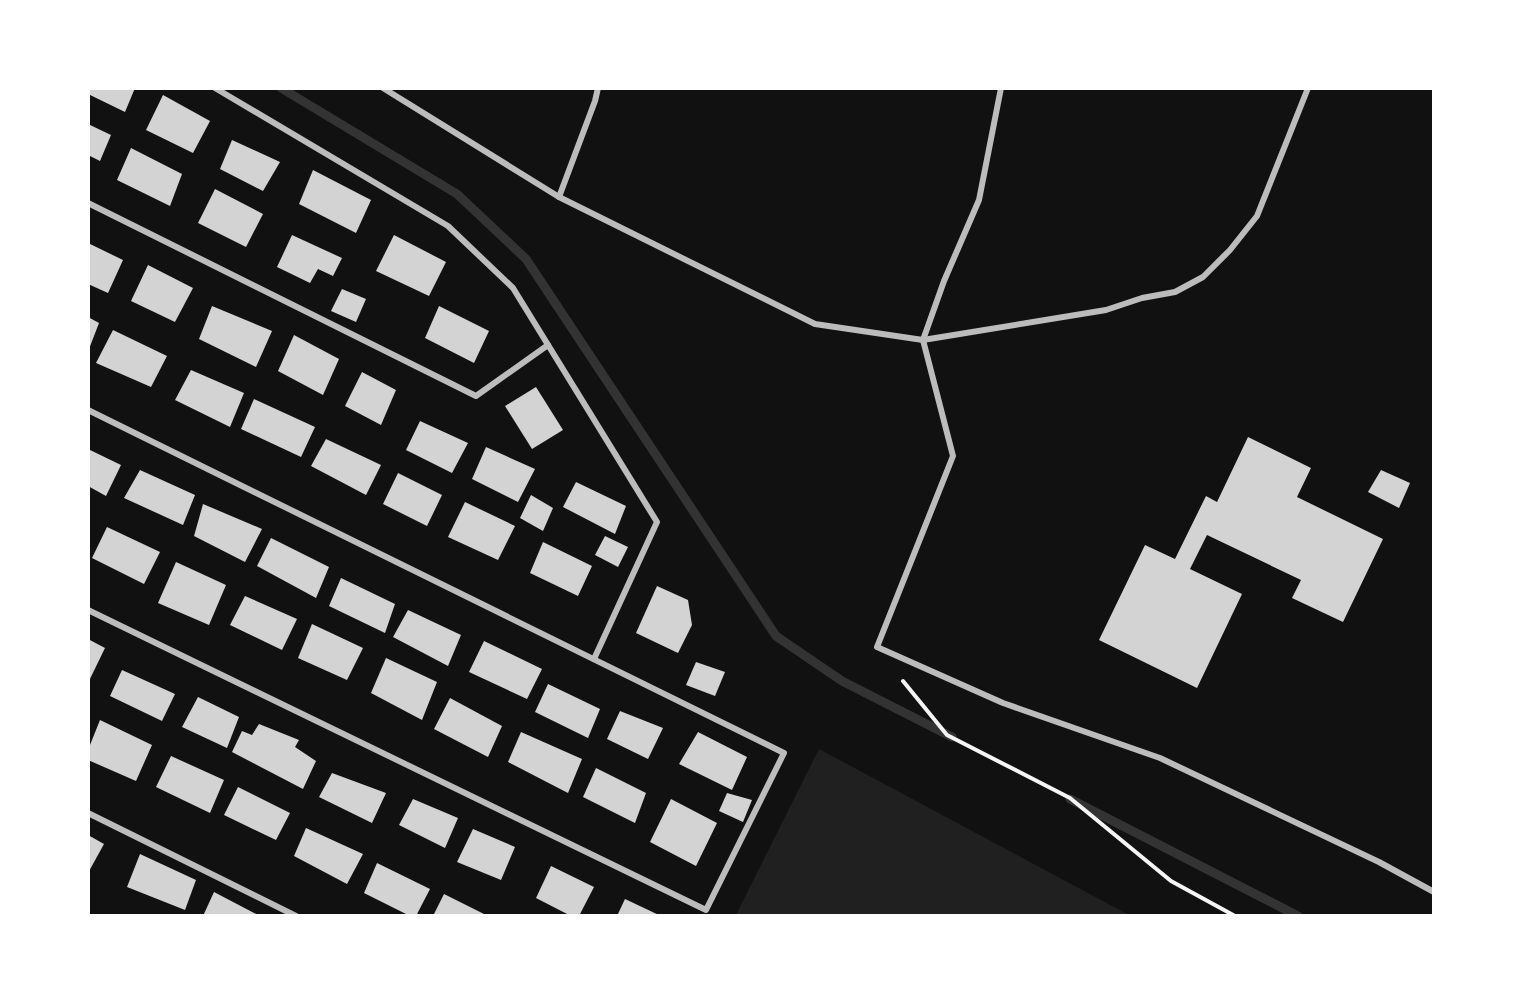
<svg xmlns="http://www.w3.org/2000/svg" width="1522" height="1004" font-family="Signika,sans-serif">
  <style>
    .green { fill: #202020 }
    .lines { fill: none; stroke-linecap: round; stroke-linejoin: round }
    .stream { stroke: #333; stroke-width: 9 }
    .building { fill: #d3d3d3 }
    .path { stroke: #f5f5f5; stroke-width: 4 }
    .minor { stroke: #bcbcbc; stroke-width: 6 }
  </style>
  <rect width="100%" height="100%" fill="#111"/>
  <path class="green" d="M819,749l310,166h-393z"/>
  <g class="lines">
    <g class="stream">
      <path d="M281,88l176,106 69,65 250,377 66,45 110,56"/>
      <path d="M1070,799l228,117"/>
    </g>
  </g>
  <g class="building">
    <path d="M88,88h47l-10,24 -37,-18z"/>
    <path d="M163,95l47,26 -17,32 -47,-23z"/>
    <path d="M88,124l23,11 -11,26 -12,-6z"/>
    <path d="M232,140l48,22 -17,29 -43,-22z"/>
    <path d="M131,148l51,26 -12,32 -53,-26z"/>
    <path d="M313,170l58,30 -15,33 -57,-29z"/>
    <path d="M215,189l48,25 -17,33 -48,-24z"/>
    <path d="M292,235l50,23 -9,18 -15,-7 -8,14 -33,-16z"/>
    <path d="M394,235l52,27 -17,34 -53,-25z"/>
    <path d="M88,243l35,17 -15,33 -20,-9z"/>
    <path d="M148,265l45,23 -18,34 -44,-21z"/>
    <path d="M342,289l24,10 -10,23 -25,-11z"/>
    <path d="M212,306l60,25 -16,36 -57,-28z"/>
    <path d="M439,306l50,25 -15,32 -49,-25z"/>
    <path d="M88,317l11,6 -10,26h-1z"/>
    <path d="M113,330l54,26 -16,31 -55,-24z"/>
    <path d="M294,335l45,24 -16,36 -45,-24z"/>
    <path d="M191,370l53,23 -14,34 -55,-27z"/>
    <path d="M362,372l34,18 -15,35 -36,-19z"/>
    <path d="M536,387l27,43 -31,19 -27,-43z"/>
    <path d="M254,399l61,28 -14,30 -60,-28z"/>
    <path d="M420,421l48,22 -16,30 -46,-23z"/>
    <path d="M1248,437l63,31 -14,29 86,42 -40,83 -51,-24 9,-18 -94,-45 -17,34 52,25 -45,94 -98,-48 46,-95 30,14 31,-63 11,6z"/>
    <path d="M326,439l55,26 -15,30 -55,-29z"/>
    <path d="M486,447l49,22 -17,33 -46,-23z"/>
    <path d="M88,449l33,16 -15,31 -18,-10z"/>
    <path d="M140,470l55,25 -12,30 -59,-27z"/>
    <path d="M1381,470l29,13 -11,25 -31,-16z"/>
    <path d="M398,473l44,22 -15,31 -44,-22z"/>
    <path d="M576,482l50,24 -11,28 -52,-27z"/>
    <path d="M531,495l22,13 -10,23 -23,-13z"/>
    <path d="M465,502l50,24 -17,34 -50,-23z"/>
    <path d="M203,504l59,25 -17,33 -51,-26z"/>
    <path d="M107,527l53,25 -16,32 -52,-26z"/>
    <path d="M605,536l23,11 -10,20 -23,-12z"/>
    <path d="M271,538l58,29 -13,31 -59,-32z"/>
    <path d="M543,542l49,24 -14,30 -48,-23z"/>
    <path d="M176,562l50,23 -17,40 -51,-22z"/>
    <path d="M341,578l54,26 -10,29 -56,-27z"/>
    <path d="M657,586l31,14 4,25 -14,28 -42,-20z"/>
    <path d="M245,596l52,23 -15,31 -52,-25z"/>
    <path d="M408,610l53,25 -13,31 -55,-29z"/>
    <path d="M312,624l51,24 -16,32 -49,-22z"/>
    <path d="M88,639l17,9 -17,35z"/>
    <path d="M484,641l58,28 -15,30 -58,-27z"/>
    <path d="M386,658l51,24 -15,38 -51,-27z"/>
    <path d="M696,662l29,10 -10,24 -29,-11z"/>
    <path d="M122,670l53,24 -13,27 -52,-25z"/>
    <path d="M548,684l52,25 -12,29 -53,-26z"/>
    <path d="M198,697l41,20 -12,31 -45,-21z"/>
    <path d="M450,698l52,28 -14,31 -54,-28z"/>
    <path d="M620,711l43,17 -15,31 -41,-20z"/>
    <path d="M100,720l52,25 -16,36 -48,-21v-10z"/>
    <path d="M259,724l40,16 -4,7 21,14 -13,28 -71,-37 10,-21 10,4z"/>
    <path d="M521,732l61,27 -14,34 -60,-31z"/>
    <path d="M698,732l49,25 -15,33 -53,-26z"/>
    <path d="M171,756l53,24 -14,33 -54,-26z"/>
    <path d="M596,768l50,25 -11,30 -52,-26z"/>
    <path d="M332,773l54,20 -14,30 -53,-26z"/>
    <path d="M238,787l52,26 -14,27 -52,-25z"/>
    <path d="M727,793l25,7 -9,22 -24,-11z"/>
    <path d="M413,799l45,19 -13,30 -46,-23z"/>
    <path d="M671,799l46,24 -21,43 -46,-24z"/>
    <path d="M306,828l57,26 -16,30 -53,-28z"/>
    <path d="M473,829l42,18 -14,33 -44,-18z"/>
    <path d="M88,835l16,9 -16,29z"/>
    <path d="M140,854l56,26 -11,30 -58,-23z"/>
    <path d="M377,863l53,26 -14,27h-6l-46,-23z"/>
    <path d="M551,866l43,21 -15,29h-8l-35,-18z"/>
    <path d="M214,892l46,24h-57z"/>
    <path d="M444,894l44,22h-55z"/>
    <path d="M625,899l36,17h-44z"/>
  </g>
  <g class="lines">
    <path class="path" d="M903,681l44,54 123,63 101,83 64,35"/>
    <g class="minor">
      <path d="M215,88l233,138 65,62 144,234 -63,137"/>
      <path d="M383,88l176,109 256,127 108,16 183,-30 36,-12 33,-6 28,-15 27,-27 27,-34 51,-128"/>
      <path d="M1001,88l-22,112 -35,81 -21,59 30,116 -76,191 126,56 157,55 219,104 55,30"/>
      <path d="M559,197l36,-96 3,-13"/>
      <path d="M88,203l388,193 72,-51"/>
      <path d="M88,410l696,343 -78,157 -618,-300"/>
      <path d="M88,813l208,103"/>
    </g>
  </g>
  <rect width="1522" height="1004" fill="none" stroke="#ffffff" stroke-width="180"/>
</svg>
